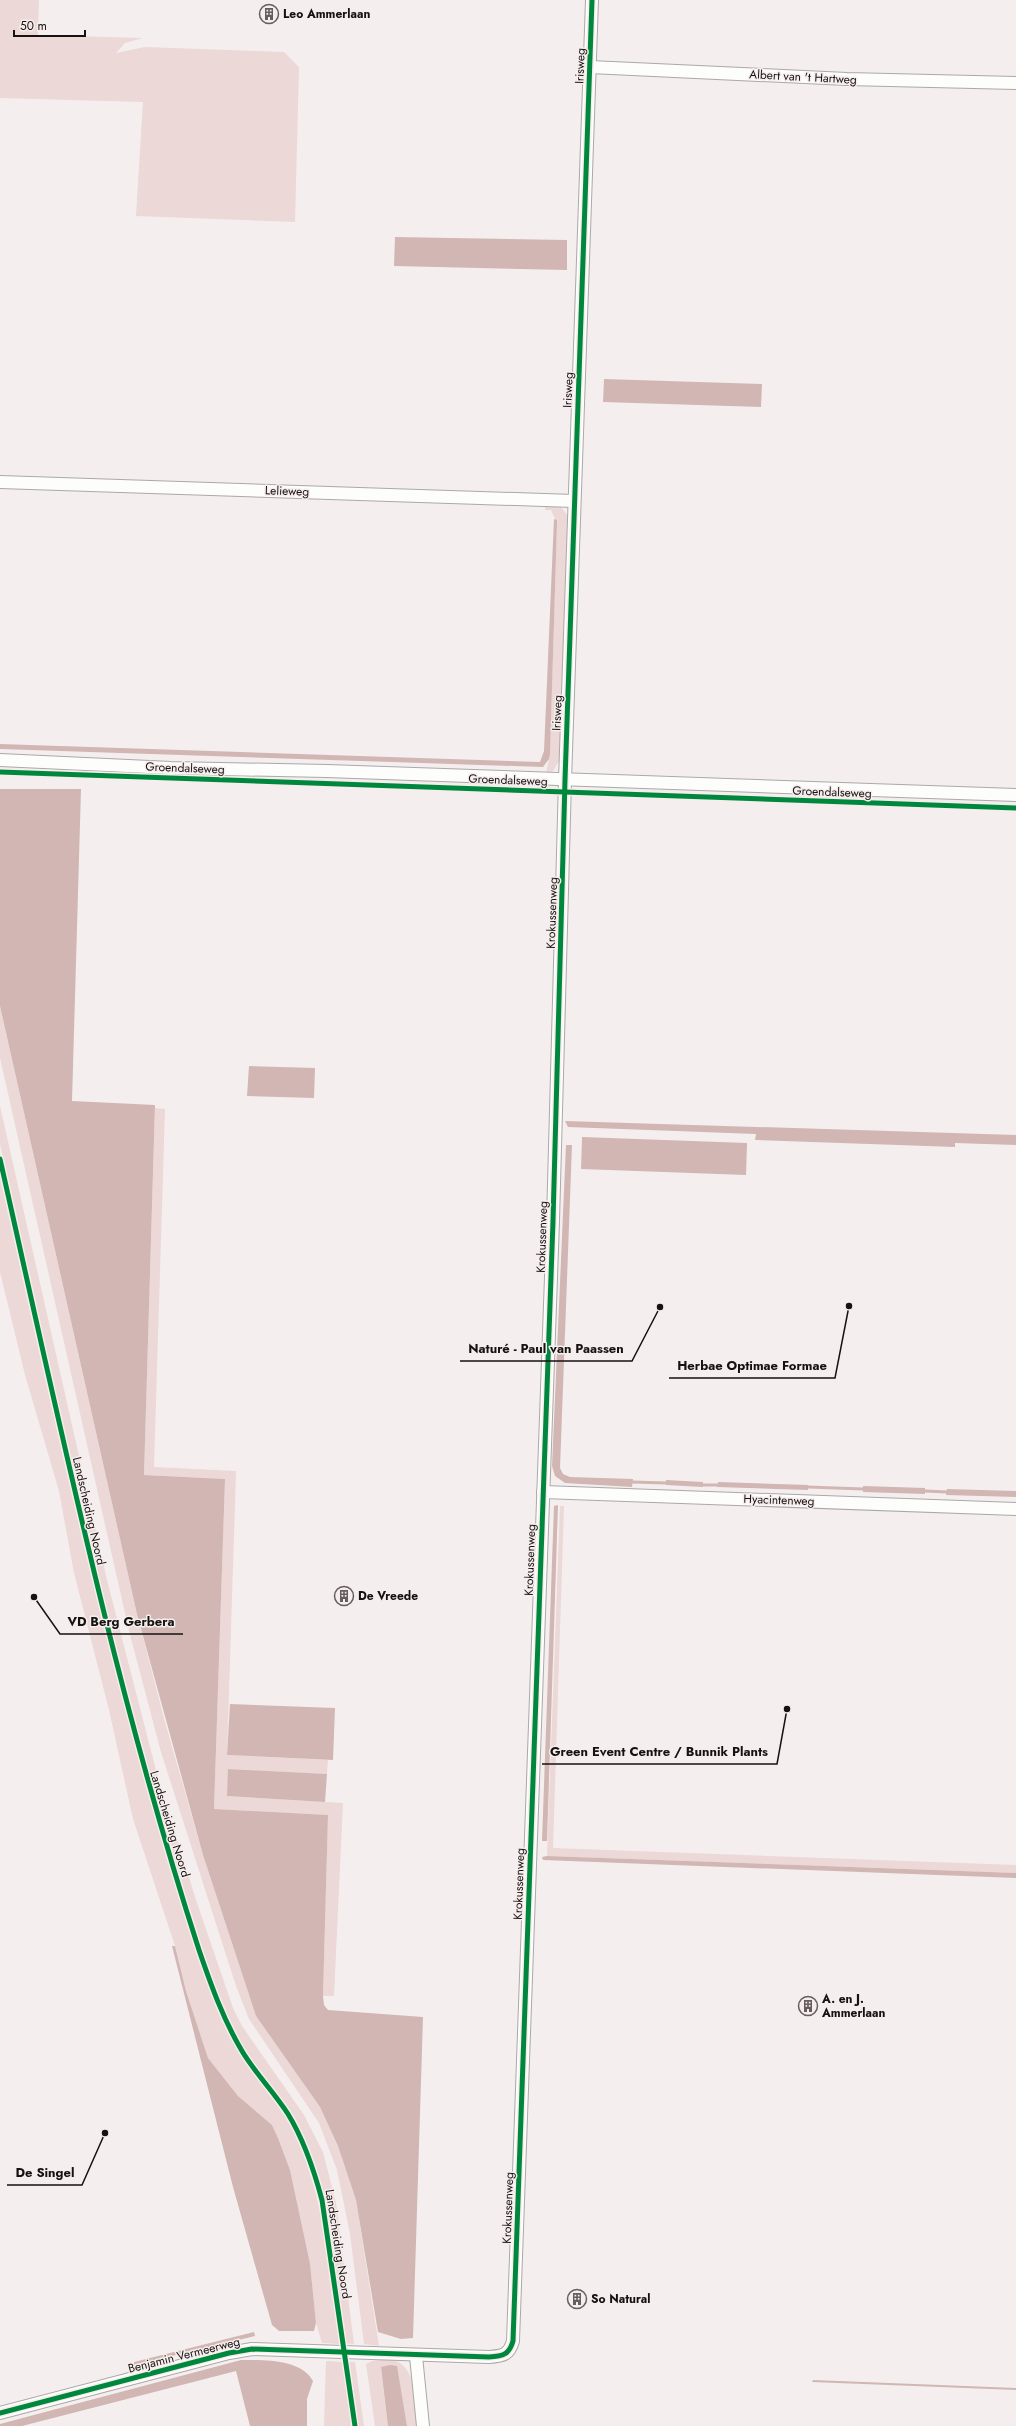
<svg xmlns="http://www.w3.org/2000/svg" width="1016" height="2426" font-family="Jost,sans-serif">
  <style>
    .green { fill: #ebd8d7 }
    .water { fill: #d1b6b3 }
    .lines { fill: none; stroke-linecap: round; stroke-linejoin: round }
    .stream { stroke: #d1b6b3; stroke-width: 3 }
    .minor-casing { stroke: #aba8a8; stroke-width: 14 }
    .minor { stroke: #fdfdfc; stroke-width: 12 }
    .cycleway-casing { stroke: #f6edec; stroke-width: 8 }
    .cycleway { stroke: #00873e; stroke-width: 5 }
    .labels { text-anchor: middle; stroke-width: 3; stroke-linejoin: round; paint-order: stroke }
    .poi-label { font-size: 12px; font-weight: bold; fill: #151212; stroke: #f6edec; text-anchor: start }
    .street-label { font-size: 12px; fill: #151212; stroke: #f6edec }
    .leader { fill: none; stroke: #151212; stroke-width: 1.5 }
    .callout-dot { fill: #151212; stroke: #f6edec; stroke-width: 1.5 }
    .callout-label { font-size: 13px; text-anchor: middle; font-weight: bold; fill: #151212; stroke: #f6edec; stroke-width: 3; stroke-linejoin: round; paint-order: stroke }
  </style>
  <rect width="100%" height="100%" fill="#f4efee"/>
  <g class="green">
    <path d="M0,0h39l-1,35 105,3 -18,5 -9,10 29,-6 139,5 15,15 -4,155 -159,-6 7,-114 -143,-4z"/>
    <path d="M545,505l15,1 8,10 -8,243 -7,12 -7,3 4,-20 7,-231 -6,-13h-6z"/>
    <path d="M0,1006l137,608 28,108 38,133 53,161 64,91 18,39 18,54 23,146 -15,-2 -14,-110 -13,-64 -18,-47 -70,-104 -13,-33 -75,-234 -32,-121 -129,-573z"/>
    <path d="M0,1106l107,474 50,194 39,126 37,108 9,18 62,89 19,37 13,51 18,141 -9,-1 -16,-120 -12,-51 -25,-56 -47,-65 -26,-51 -50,-155 -29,-100 -48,-187 -92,-414z"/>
    <path d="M155,1108l10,1 -11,358 82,4 -9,284 101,5 -1,14 -98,-5 -2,27 116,7 -9,193h-11l5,-181 -114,-6 11,-330 -81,-4z"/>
    <path d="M0,1177c57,254 111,509 192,757 13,41 24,83 48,120 18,27 42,50 55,80 30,67 35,139 45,210l-18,-1 -6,-20 -5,-49 -15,-75 -6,-29 -12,-32 -6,-13 -34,-29 -30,-38 -22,-67 -11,-45 -42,-127 -24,-109 -35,-137 -15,-82 -34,-116 -25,-103z"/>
    <path d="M560,1506h4l-11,342 463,17v8l-469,-17z"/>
    <path d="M389,2359c29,4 26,44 29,67h-11l-10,-58 -7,-3 -9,3 7,58h-13l-9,-62 6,-3z"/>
    <path d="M326,2361l17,1 10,64h-29z"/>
    <path d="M348,2362h7l9,64h-6z"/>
  </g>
  <g class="water">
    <path d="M395,237l172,3v30l-173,-4z"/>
    <path d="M604,379l158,5 -1,23 -158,-5z"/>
    <path d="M554,519l3,1v3l-7,231 -1,5 -6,8 -543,-18v-5l540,18 4,-11z"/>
    <path d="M0,789h81l-9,312 83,4 -11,370 81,4 -11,330 114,6 -5,181 1,9 4,5 95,7 -10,321 -12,1 -23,-7 -22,-132 -18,-54 -18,-39 -64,-91 -53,-161 -66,-241 -137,-608z"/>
    <path d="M249,1066l66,2 -1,30 -67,-2z"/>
    <path d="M565,1121l451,14v10l-61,-2v4l-200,-7 1,-6 -188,-7z"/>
    <path d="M582,1137l165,6 -1,32 -165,-6z"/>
    <path d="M566,1145h6l-12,323 3,6 7,3 63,2 -1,8 -67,-4 -10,-7 -3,-10z"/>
    <path d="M666,1480l37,2v5l-37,-2z"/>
    <path d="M718,1482l90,3v5l-91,-3z"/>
    <path d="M863,1486l62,2v6l-62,-2z"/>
    <path d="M947,1489l69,2v6l-70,-2z"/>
    <path d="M558,1505l-11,336h-5l12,-335z"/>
    <path d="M230,1704l105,4 -2,52 -106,-5z"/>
    <path d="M228,1769l99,5 -2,28 -98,-6z"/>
    <path d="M547,1856l469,17v5l-473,-18 -1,-3z"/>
    <path d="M172,1946h3l11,45 22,67 30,38 34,29 6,13 12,32 20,94 6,59 -2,8h-35l-7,-6 -39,-138z"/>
    <path d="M254,2332l1,4 -121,29v-3z"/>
    <path d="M241,2360c24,0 60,-1 72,21l-6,18v27h-57l-14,-55 -214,55h-22v-2z"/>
    <path d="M390,2365l7,1 10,60h-19l-7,-59z"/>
    <path d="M813,2380l203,8v2l-204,-8z"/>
  </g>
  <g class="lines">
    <g class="stream">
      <path d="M632,1482l34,1"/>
      <path d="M703,1485h14"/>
      <path d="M808,1487l55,2"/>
      <path d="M925,1491l22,1"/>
    </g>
    <defs>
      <g id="minor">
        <path d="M590,67l257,12 169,4"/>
        <path d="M0,482l574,19"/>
        <path d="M0,760l171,8 156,3 689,24"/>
        <path d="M543,1492l473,17"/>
        <path d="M416,2356l7,70"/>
        <path d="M0,2413l229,-60 23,-4 237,8c14,-1 20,-2 24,-16l40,-1120 12,-441 27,-780"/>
      </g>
    </defs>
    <use href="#minor" class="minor-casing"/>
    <use href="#minor" class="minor"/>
    <defs>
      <g id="cycleway">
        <path d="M0,772l1016,36"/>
        <path d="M0,1159c60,266 115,532 199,791 12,35 24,69 43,101 13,22 32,41 46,63 16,26 26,56 34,86l33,226"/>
        <path d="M0,2413l229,-60 23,-4 237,8c14,-1 20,-2 24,-16l40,-1120 12,-441 27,-780"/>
      </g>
    </defs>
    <use href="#cycleway" class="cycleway-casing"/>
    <use href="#cycleway" class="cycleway"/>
  </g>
  <defs>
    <symbol id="building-ring" viewBox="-11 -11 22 22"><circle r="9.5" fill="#f6edec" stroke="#635f5f" stroke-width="1.5"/><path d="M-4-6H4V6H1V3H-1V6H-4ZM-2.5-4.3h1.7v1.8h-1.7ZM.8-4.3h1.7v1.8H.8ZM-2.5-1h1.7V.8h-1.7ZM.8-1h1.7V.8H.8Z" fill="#635f5f"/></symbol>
  </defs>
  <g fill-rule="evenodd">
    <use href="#building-ring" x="258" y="3" width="22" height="22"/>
    <use href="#building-ring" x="333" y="1585" width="22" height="22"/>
    <use href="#building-ring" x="797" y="1995" width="22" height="22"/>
    <use href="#building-ring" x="566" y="2288" width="22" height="22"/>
  </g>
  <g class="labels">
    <g class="poi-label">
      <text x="283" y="18">Leo Ammerlaan</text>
      <text x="358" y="1600">De Vreede</text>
      <text x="822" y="2003">A. en J.<tspan x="822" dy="14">Ammerlaan</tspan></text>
      <text x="591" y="2303">So Natural</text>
    </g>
    <g class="street-label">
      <text transform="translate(580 66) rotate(-88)" y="4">Irisweg</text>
      <text transform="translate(803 77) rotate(3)" y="4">Albert van 't Hartweg</text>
      <text transform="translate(568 390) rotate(-88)" y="4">Irisweg</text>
      <text transform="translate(287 491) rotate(2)" y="4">Lelieweg</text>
      <text transform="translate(557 713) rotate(-88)" y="4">Irisweg</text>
      <text transform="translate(185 768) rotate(2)" y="4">Groendalseweg</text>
      <text transform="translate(508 780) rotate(2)" y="4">Groendalseweg</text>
      <text transform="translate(832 792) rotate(2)" y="4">Groendalseweg</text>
      <text transform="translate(552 913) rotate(-88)" y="4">Krokussenweg</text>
      <text transform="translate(542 1237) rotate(-88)" y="4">Krokussenweg</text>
      <text transform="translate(779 1500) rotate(2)" y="4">Hyacintenweg</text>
      <text transform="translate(89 1511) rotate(77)" y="4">Landscheiding Noord</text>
      <text transform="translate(530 1560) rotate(-88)" y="4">Krokussenweg</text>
      <text transform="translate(170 1824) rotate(73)" y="4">Landscheiding Noord</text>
      <text transform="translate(519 1884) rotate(-88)" y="4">Krokussenweg</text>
      <text transform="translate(508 2208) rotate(-88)" y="4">Krokussenweg</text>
      <text transform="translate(338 2244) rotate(81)" y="4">Landscheiding Noord</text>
      <text transform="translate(184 2355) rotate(-14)" y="4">Benjamin Vermeerweg</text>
    </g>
  </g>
  <path class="leader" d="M660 1307L632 1361H460M849 1306L835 1378H669M34 1597L60 1634H183M787 1709L777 1764H542M105 2133L82 2185H7"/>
  <g class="callout-dot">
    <circle cx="660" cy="1307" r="4"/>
    <circle cx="849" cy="1306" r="4"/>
    <circle cx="34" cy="1597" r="4"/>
    <circle cx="787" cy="1709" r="4"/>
    <circle cx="105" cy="2133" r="4"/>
  </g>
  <g class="callout-label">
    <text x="546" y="1353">Naturé - Paul van Paassen</text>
    <text x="752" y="1370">Herbae Optimae Formae</text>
    <text x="121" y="1626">VD Berg Gerbera</text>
    <text x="659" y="1756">Green Event Centre / Bunnik Plants</text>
    <text x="45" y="2177">De Singel</text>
  </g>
  <path d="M14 30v6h71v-6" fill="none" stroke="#151212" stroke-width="2"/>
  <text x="20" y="30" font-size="12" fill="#151212" stroke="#f6edec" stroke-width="3" paint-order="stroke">50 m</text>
</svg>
